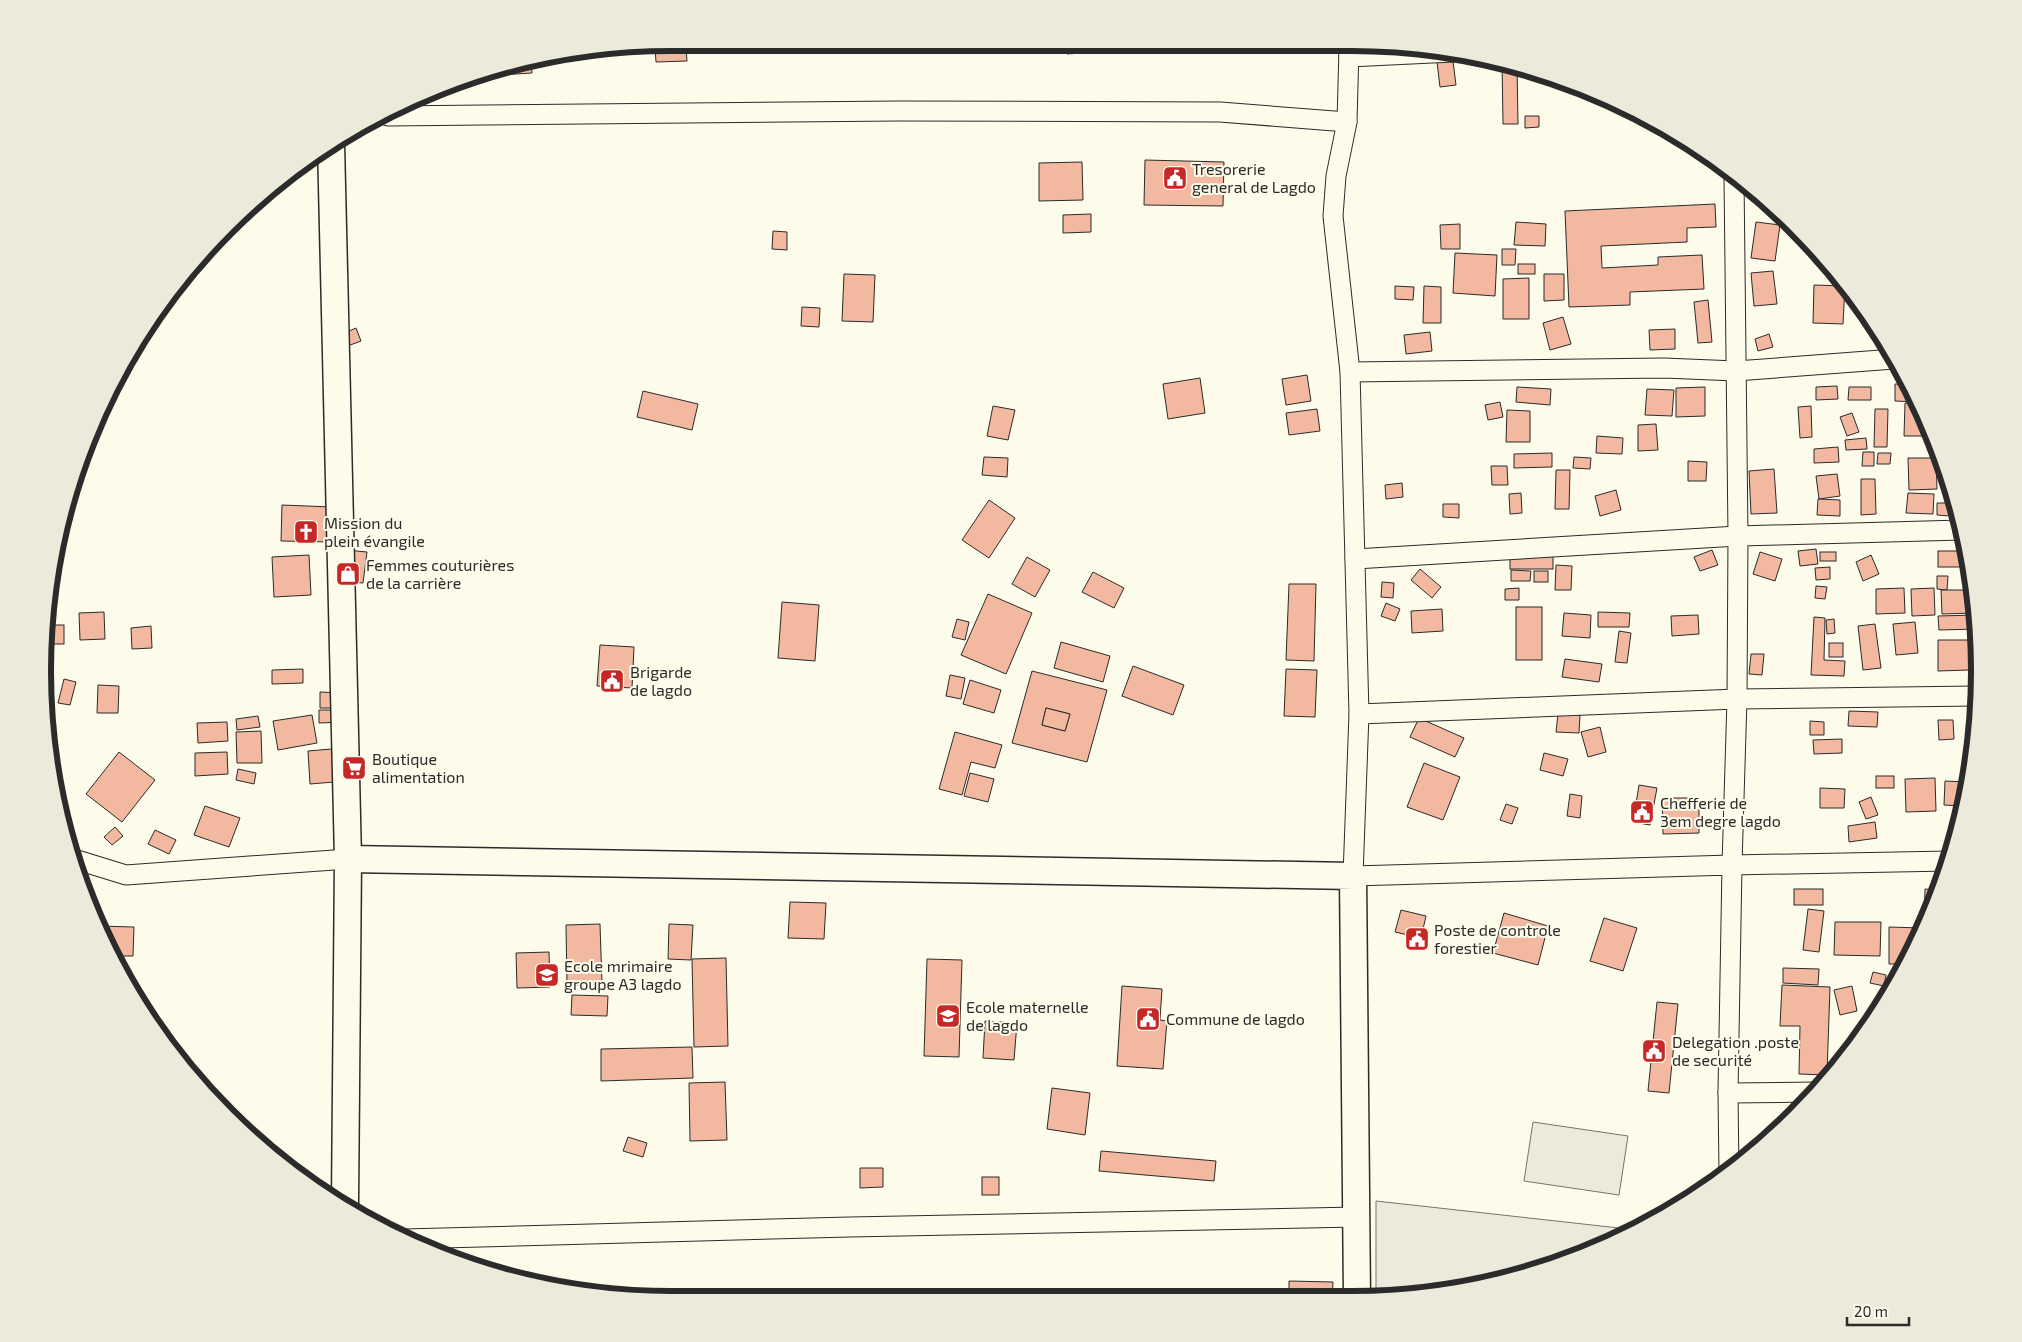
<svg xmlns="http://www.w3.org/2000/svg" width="2022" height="1342" font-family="'Exo 2',sans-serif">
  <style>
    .green { fill: #ecebdb; stroke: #74746e }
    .building { fill: #f2b8a0; stroke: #2b2b2b; fill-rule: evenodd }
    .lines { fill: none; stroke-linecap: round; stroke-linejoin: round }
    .street-casing { stroke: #2b2b2b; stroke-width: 21 }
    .secondary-casing { stroke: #2b2b2b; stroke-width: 29 }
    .street { stroke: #fdfbea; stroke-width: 19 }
    .secondary { stroke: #fdfbea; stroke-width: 26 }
    .labels { text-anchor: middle; stroke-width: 4; stroke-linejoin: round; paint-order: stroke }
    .poi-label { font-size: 16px; fill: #2b2b2b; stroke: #fdfbea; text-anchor: start }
    .rim { fill: none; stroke: #2b2b2b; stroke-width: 6 }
  </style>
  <rect width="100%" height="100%" fill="#fdfbea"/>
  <g class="green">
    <path d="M1533,1122l95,14 -9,59 -95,-14z"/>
    <path d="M1376,1201l261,29 -8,5 -116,43 -121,20h-16z"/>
  </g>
  <g class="building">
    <path d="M655,48h31l1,13 -31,1z"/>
    <path d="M916,48h31v4l-31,-1z"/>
    <path d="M1067,48h31v4l-31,2z"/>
    <path d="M1181,48h56v4l-56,1z"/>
    <path d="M531,61l1,12 -32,2v-6z"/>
    <path d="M1453,61l3,24 -16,2 -3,-25z"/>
    <path d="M1502,62l15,3 1,59h-15z"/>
    <path d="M1526,69l13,4v3l-13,-1z"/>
    <path d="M1636,112l12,8 -12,1z"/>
    <path d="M1525,116h14v11l-14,1z"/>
    <path d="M1145,160l79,2 -1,44 -79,-1z"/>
    <path d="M1082,162l1,38 -44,1v-38z"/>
    <path d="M1715,204l1,23 -29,1v14l-86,4 1,22 56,-3v-8l44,-2 2,34 -74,3v13l-61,2 -4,-96z"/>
    <path d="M1091,214v18l-28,1v-18z"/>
    <path d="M1516,222l30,2 -1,22 -31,-1z"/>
    <path d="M1756,222l24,3 -5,36 -24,-3z"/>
    <path d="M1460,224v25h-19l-1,-24z"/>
    <path d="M773,231l14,1v18l-15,-1z"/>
    <path d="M1502,249h14l-1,16h-13z"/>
    <path d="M1455,253l42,2 -2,41 -42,-3z"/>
    <rect x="1518" y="264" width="17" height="10"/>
    <path d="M1773,271l4,33 -23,2 -3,-33z"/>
    <path d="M844,274l31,1 -2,47 -31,-1z"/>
    <path d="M1544,274h20v26l-20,1z"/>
    <path d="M1529,278v41h-26v-40z"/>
    <path d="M1814,285l31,1 -2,38 -30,-1z"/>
    <path d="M1395,286l19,1 -1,13 -18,-1z"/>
    <path d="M1424,286l17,1v36h-18z"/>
    <path d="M1708,300l4,42 -14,1 -4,-41z"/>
    <path d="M802,307l18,1 -1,19 -18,-1z"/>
    <path d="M1563,317l8,27 -21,6 -7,-27z"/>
    <path d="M356,328l5,13 -16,6 -5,-12z"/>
    <path d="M1675,329v20l-25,1 -1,-20z"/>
    <path d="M1430,332l2,19 -26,3 -2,-19z"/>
    <path d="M1769,334l4,13 -15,4 -3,-12z"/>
    <path d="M1307,375l4,26 -25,4 -4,-26z"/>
    <path d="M1200,378l5,35 -37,6 -5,-35z"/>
    <path d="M1895,384h14l9,18 -23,-1z"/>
    <path d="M1837,386l1,13 -22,1v-13z"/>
    <path d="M1517,387l34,2 -1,16 -34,-3z"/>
    <path d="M1705,387v29l-29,1v-29z"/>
    <path d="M1849,387h22v13h-23z"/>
    <path d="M1647,389l27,1 -2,26 -27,-1z"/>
    <path d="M643,391l55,13 -6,26 -55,-13z"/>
    <path d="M1500,402l3,15 -15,3 -3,-15z"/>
    <path d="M1905,403h14l12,33h-27z"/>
    <path d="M993,406l22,4 -7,30 -21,-4z"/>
    <path d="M1811,406l1,31 -12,1 -2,-31z"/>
    <path d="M1317,409l3,22 -31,4 -3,-22z"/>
    <path d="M1875,409h13l-1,38h-13z"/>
    <path d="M1507,410l23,1v31h-24z"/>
    <path d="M1852,413l7,19 -12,4 -7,-19z"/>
    <path d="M1656,424l2,26 -20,1v-26z"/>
    <path d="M1597,436l26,2 -1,16 -26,-1z"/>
    <path d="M1866,438l1,11 -21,1 -1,-10z"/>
    <path d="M1838,447l1,15 -25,1v-14z"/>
    <path d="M1863,452h11v14h-12z"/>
    <path d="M1552,453v14l-38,1v-14z"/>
    <path d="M1878,453h13l-1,11h-13z"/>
    <path d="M984,457l24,1 -1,19 -25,-2z"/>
    <path d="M1574,457l17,1 -1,11 -17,-1z"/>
    <path d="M1908,458h28l1,31 -28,1z"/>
    <path d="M1688,461l19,1 -1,19h-18z"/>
    <path d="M1491,466h16l1,19h-16z"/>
    <path d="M1942,466l5,13h-5z"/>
    <path d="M1774,469l3,44 -26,1 -2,-43z"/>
    <path d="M1556,470h14l-1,39h-14z"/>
    <path d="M1837,474l3,22 -21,3 -3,-23z"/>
    <path d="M1861,479h14l1,35 -15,1z"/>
    <path d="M1402,483l1,14 -17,2 -1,-14z"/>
    <path d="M1616,490l5,20 -21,6 -5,-20z"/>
    <path d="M1521,493l1,20 -12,1 -1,-20z"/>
    <path d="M1908,493l26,1 -1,20 -27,-1z"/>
    <path d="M1818,499l22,1v16l-23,-1z"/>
    <path d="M989,500l26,18 -26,40 -27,-18z"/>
    <path d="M1937,503h13v13l-13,-1z"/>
    <path d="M1443,504h16v14l-16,-1z"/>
    <path d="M282,505l50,2 -1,35 -50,-1z"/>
    <path d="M1816,549l2,15 -18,2 -2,-15z"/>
    <path d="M346,550l21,2 -4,31 -21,-2z"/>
    <path d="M1712,550l6,15 -18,6 -6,-14z"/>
    <rect x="1938" y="551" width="27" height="16"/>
    <path d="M1760,552l22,7 -7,22 -22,-7z"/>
    <rect x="1820" y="552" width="16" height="9"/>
    <rect x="1510" y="554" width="43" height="15"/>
    <path d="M309,555l2,40 -37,2 -2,-40z"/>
    <path d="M1871,555l8,19 -16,7 -7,-19z"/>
    <path d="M1027,557l23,13 -15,27 -23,-13z"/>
    <path d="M1556,565l16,1 -1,24h-16z"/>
    <path d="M1830,567v12l-14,1 -1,-12z"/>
    <path d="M1420,569l21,18 -9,11 -21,-18z"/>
    <path d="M1511,570l20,1 -1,10h-19z"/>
    <rect x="1534" y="571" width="14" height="11"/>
    <path d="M1093,572l31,16 -10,20 -32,-16z"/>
    <path d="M1937,576h11l-1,14 -10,-1z"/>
    <path d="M1382,582l12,1 -1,15 -12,-1z"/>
    <path d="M1289,584h27l-2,77 -28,-1z"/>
    <path d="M1816,586l11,1 -2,12 -10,-1z"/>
    <path d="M1519,588v12h-14v-11z"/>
    <path d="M1904,588l1,25 -29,1v-25z"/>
    <path d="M1934,588l1,27 -23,1 -1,-27z"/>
    <path d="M1941,590h30l4,23 -33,1z"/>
    <path d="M988,594l44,19 -26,61 -45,-19z"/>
    <path d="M782,602l37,3 -4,56 -37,-3z"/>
    <path d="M1386,603l14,6 -5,12 -14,-5z"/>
    <rect x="1516" y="607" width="26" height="53"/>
    <path d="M1442,609l1,22 -31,2 -1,-22z"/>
    <path d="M104,612l1,27 -25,1 -1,-27z"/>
    <path d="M1598,612l32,1 -1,14h-31z"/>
    <path d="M1564,613l27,2 -1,23 -28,-2z"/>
    <path d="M1698,615l1,19 -27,2 -1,-20z"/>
    <path d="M1976,615l2,15v14l-2,-15 -37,1 -1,-14z"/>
    <path d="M1814,617l11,1 -1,42 21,1 -1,15 -33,-1z"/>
    <path d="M957,619l12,3 -4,18 -13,-3z"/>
    <path d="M1834,619l1,14 -8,1 -1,-14z"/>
    <path d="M1915,622l3,31 -22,2 -3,-31z"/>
    <path d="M1875,624l6,44 -18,2 -5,-44z"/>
    <rect x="51" y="625" width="13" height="19"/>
    <path d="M151,626l1,22 -20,1 -1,-21z"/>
    <path d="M1619,631l12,2 -4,30 -12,-1z"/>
    <path d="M1938,640h31v30l-31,1z"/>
    <path d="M1061,642l49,14 -7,26 -49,-14z"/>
    <rect x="1829" y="643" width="14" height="14"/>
    <path d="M600,645l34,2 -2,41 -35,-2z"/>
    <path d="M1751,654h13l-2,21 -13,-1z"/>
    <path d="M1565,659l37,5 -3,18 -37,-5z"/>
    <path d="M1133,666l51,19 -11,30 -51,-19z"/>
    <path d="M303,669v14l-31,1v-14z"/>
    <path d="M1286,669l31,1 -2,47 -31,-1z"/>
    <path d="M1032,671l75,19 -20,72 -75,-19zM1046,708l24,6 -5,17 -23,-6z"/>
    <path d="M950,675l15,3 -4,21 -15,-3z"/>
    <path d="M64,679l12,3 -6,23 -12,-2z"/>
    <path d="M970,680l31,10 -7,23 -31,-9z"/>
    <path d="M98,685l21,1 -1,27h-21z"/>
    <path d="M320,692l24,1 1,15h-25z"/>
    <path d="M1046,708l24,6 -5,17 -23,-6z"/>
    <path d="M319,710h25v12l-25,1z"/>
    <path d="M1849,711l29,1 -1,15 -29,-1z"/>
    <path d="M1558,714l22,1 -1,18 -23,-1z"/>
    <path d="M312,715l5,28 -39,7 -5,-29z"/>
    <path d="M258,716l2,11 -23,3 -1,-11z"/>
    <path d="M1419,718l45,20 -9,19 -45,-20z"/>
    <path d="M1938,720h15l1,19 -15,1z"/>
    <path d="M1810,721l14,1v13h-14z"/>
    <path d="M227,722l1,19 -30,2 -1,-20z"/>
    <path d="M1600,727l6,25 -18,5 -7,-25z"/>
    <path d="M261,731l1,32h-25l-1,-31z"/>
    <path d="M955,732l47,13 -7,23 -24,-6 -9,33 -23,-6z"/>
    <path d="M1842,739v14l-28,1 -1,-14z"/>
    <path d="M343,748l3,33 -36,3 -2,-33z"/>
    <path d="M119,752l36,28 -33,42 -36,-28z"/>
    <path d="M227,752l1,22 -33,2v-23z"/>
    <path d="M1544,753l24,6 -5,17 -23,-6z"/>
    <path d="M1424,763l36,14 -17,43 -36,-13z"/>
    <path d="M238,769l18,4 -2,11 -18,-4z"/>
    <path d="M970,773l24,6 -6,23 -24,-6z"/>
    <rect x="1876" y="776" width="18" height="12"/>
    <path d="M1935,778l1,33 -30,1 -1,-33z"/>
    <path d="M1945,781l22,1 -5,24 -18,-1z"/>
    <path d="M1639,785l18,3 -7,37 -17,-3z"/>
    <path d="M1820,788l25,1 -1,19h-24z"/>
    <path d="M1570,794l12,2 -2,22 -13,-2z"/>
    <path d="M1871,797l7,18 -12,4 -7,-17z"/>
    <path d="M1662,798h37v35l-36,1z"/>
    <path d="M1506,804l12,4 -6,16 -12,-4z"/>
    <path d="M205,806l35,12 -11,29 -35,-12z"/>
    <path d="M1875,822l2,16 -28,4 -1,-16z"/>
    <path d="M115,827l8,9 -11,9 -8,-8z"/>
    <path d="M155,830l21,10 -7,14 -21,-10z"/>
    <rect x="1794" y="889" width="29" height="16"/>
    <path d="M1925,889l14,1 -15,31z"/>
    <path d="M790,902l36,1 -2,36 -36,-1z"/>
    <path d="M1808,909l16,2 -5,41 -16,-2z"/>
    <path d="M1401,910l25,6 -5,22 -26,-6z"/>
    <path d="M1504,913l44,13 -10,39 -45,-12z"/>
    <path d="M1604,918l33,10 -14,43 -33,-10z"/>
    <path d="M1835,922h46l-1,34 -46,-1z"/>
    <path d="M600,924l2,60 -35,2 -1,-61z"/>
    <path d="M669,924l24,1 -2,35 -23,-1z"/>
    <path d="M97,926l37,1 -1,29h-21z"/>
    <path d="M1889,927l32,1 -16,36h-16z"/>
    <path d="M549,952l1,35 -33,1 -1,-35z"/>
    <path d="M726,958l2,88 -34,1 -2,-88z"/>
    <path d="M927,959l35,1 -3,97 -35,-1z"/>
    <path d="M1783,968l36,1 -1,16 -35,-2z"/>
    <path d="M1873,972l13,3 -2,11 -14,-3z"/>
    <path d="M1782,985l48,2 -3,88 -28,-1 1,-48h-20z"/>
    <path d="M1122,986l40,3 -2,31 7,1 -4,48 -46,-3z"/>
    <path d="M1852,986l5,25 -17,4 -6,-25z"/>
    <path d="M1884,990h8l-9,12z"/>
    <path d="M572,995l36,1 -1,20 -36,-1z"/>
    <path d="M1657,1002l21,2 -9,89 -21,-2z"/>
    <path d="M985,1021l32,2 -3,37 -31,-2z"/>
    <path d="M692,1047l1,31 -92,3v-32z"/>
    <path d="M725,1082l2,58 -37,1 -1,-58z"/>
    <path d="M1052,1088l38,5 -5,42 -38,-6z"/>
    <path d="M628,1137l19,6 -4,14 -20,-6z"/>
    <path d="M1101,1151l115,10 -2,20 -115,-10z"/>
    <path d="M860,1168h23v19l-23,1z"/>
    <rect x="982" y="1177" width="17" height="18"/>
    <path d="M1289,1281l44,1 -1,16h-43z"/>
  </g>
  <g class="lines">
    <defs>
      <g id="street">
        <path d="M1349,48l-2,74 -11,54 -3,40 17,156 9,342 -6,162 379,-11 -4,228 1,79"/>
        <path d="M1349,57l104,-5"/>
        <path d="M388,116l510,-5 322,1 127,10"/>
        <path d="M1734,177l4,359 -1,163 -5,166 217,-4"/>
        <path d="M1350,372l314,-4 72,3 158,-12"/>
        <path d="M1355,559l383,-23 224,-6"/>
        <path d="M1359,714l378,-15 239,-3"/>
        <path d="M74,859l52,16 222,-16"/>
        <path d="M1728,1093l88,-1"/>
        <path d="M404,1239l446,-12 507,-10"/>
      </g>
      <g id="secondary">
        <path d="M331,144l17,715 -3,344"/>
        <path d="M348,859l1005,17 4,422"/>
      </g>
    </defs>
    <use href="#street" class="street-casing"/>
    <use href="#secondary" class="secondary-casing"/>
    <use href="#street" class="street"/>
    <use href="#secondary" class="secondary"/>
  </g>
  <defs>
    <symbol id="civic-square" viewBox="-11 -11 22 22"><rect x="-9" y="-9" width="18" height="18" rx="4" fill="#c62828" stroke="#fdfbea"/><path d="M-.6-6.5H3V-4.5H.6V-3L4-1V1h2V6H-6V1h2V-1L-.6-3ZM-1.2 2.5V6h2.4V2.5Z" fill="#fff"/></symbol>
    <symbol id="church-square" viewBox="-11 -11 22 22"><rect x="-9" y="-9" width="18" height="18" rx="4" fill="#c62828" stroke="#fdfbea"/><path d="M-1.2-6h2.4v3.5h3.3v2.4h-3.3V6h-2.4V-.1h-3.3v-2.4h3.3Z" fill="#fff"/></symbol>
    <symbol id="shop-square" viewBox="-11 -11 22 22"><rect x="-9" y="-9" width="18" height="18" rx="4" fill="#c62828" stroke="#fdfbea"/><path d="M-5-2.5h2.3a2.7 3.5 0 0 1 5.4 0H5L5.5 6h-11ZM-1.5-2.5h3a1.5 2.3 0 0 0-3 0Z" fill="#fff"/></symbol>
    <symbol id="supermarket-square" viewBox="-11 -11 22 22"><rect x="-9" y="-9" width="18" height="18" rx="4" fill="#c62828" stroke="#fdfbea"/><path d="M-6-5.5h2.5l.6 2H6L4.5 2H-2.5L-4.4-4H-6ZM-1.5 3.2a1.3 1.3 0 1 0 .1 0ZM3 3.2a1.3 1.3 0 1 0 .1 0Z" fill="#fff"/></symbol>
    <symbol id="school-square" viewBox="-11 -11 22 22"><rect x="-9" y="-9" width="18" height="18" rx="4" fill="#c62828" stroke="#fdfbea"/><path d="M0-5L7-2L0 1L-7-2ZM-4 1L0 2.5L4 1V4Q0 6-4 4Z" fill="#fff"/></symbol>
  </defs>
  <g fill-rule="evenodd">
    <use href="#civic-square" x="1161" y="164" width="28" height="28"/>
    <use href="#church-square" x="292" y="518" width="28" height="28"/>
    <use href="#shop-square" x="334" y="560" width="28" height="28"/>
    <use href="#civic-square" x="598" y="667" width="28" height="28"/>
    <use href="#supermarket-square" x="340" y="754" width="28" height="28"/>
    <use href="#civic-square" x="1628" y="798" width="28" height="28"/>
    <use href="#civic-square" x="1403" y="925" width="28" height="28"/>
    <use href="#school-square" x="533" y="961" width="28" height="28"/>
    <use href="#school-square" x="934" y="1002" width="28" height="28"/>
    <use href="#civic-square" x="1134" y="1005" width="28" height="28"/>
    <use href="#civic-square" x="1640" y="1037" width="28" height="28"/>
  </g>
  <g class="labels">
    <g class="poi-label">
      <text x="1192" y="175">Tresorerie<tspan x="1192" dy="18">general de Lagdo</tspan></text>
      <text x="324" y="529">Mission du<tspan x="324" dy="18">plein évangile</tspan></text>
      <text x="366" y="571">Femmes couturières<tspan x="366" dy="18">de la carrière</tspan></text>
      <text x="630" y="678">Brigarde<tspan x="630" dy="18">de lagdo</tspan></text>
      <text x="372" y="765">Boutique<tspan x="372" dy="18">alimentation</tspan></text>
      <text x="1660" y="809">Chefferie de<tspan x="1660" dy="18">3em degre lagdo</tspan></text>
      <text x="1434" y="936">Poste de controle<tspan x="1434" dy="18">forestier</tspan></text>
      <text x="564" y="972">Ecole mrimaire<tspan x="564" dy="18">groupe A3 lagdo</tspan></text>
      <text x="966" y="1013">Ecole maternelle<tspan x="966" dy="18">de lagdo</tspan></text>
      <text x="1166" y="1025">Commune de lagdo</text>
      <text x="1672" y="1048">Delegation .poste<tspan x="1672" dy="18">de securité</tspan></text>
    </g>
  </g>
  <path d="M0 0H2022V1342H0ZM671 51H1351A620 620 0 0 1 1971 671V671A620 620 0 0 1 1351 1291H671A620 620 0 0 1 51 671V671A620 620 0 0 1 671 51Z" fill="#eceadb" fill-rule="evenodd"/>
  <path class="rim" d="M671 51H1351A620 620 0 0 1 1971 671V671A620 620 0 0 1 1351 1291H671A620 620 0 0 1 51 671V671A620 620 0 0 1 671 51Z"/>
  <path d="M1847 1317v8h62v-8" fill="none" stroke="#2b2b2b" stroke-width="2.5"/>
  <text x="1854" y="1317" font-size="15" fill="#2b2b2b" stroke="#fdfbea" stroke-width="4" paint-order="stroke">20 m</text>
</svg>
